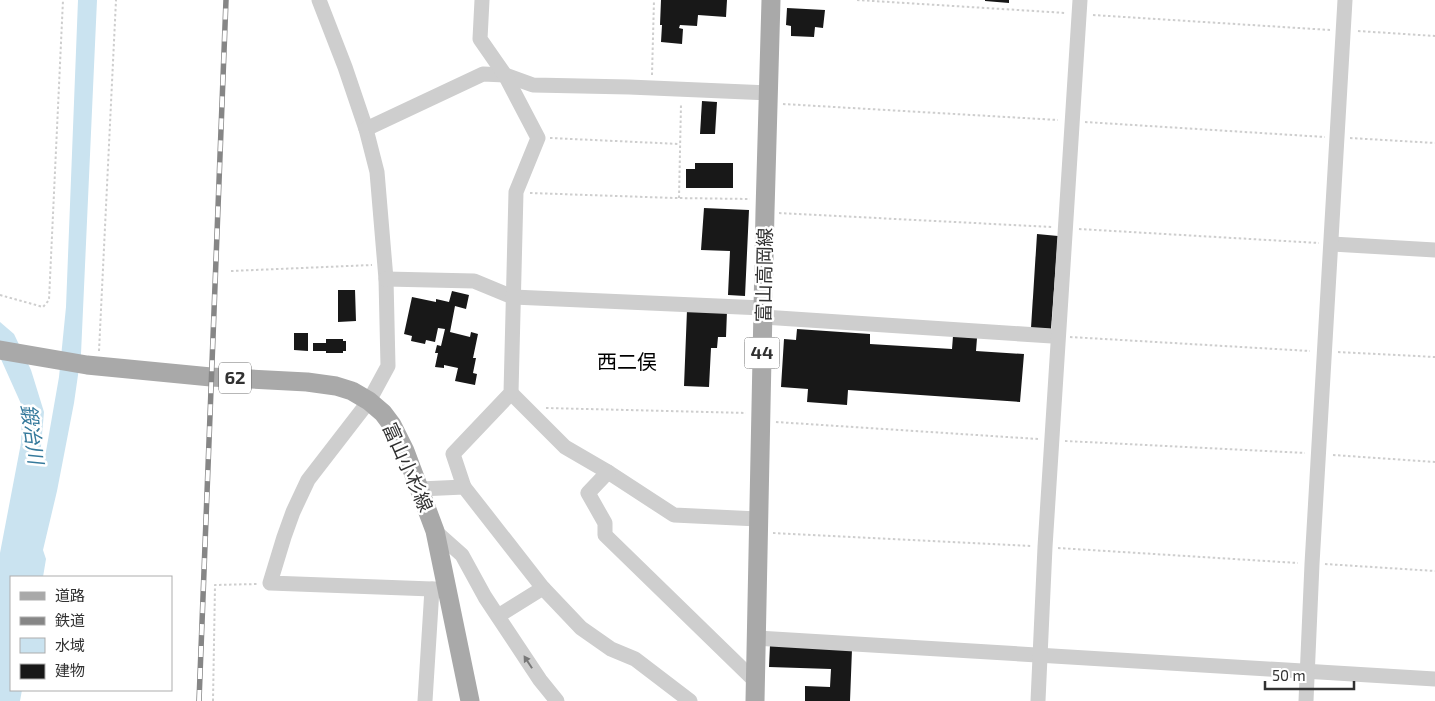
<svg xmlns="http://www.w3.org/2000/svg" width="1435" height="701" font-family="'Exo 2','Noto Sans JP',sans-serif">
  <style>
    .water { fill: #cae3f0 }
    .building { fill: #181818 }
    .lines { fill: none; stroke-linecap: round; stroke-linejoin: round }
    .path { stroke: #cecece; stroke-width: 2; stroke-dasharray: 2.5 2.5; stroke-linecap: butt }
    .minor { stroke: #cecece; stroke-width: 15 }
    .major { stroke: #a9a9a9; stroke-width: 19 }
    .rail-casing { stroke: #868686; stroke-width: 5.5 }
    .rail { stroke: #fff; stroke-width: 4; stroke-dasharray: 11; stroke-linecap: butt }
    .oneway { fill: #787878 }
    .labels { text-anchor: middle; stroke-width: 5; stroke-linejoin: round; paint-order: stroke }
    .shield { fill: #fff; stroke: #6f6f6f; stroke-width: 1 }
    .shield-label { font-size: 18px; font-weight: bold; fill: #313131 }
    .street-label { font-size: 19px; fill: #313131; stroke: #fff }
    .neighbourhood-label { font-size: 20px; fill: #000; stroke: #fff }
    .water-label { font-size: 20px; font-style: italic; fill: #367a9c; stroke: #fff }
  </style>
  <rect width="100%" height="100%" fill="#fff"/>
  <path class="water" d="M78,0h19l-16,354 -7,49 -17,88 -14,59 3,9 -3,18h-32v113h11l-2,11h-20v-148l21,-110 1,-37 -22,-49v-35l14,12 17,36 13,42 -4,45h5l14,-80 7,-70z"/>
  <g class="building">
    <path d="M661,0h66l-1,17 -28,-2 -1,11 -17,-1 -1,3 4,1 -1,15 -21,-2 1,-17h-2z"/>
    <path d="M985,0h24v3l-24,-2z"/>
    <path d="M787,8l38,2 -2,18 -8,-1 -1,10 -23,-1v-10l-5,-1z"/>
    <path d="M702,101l15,1 -2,32h-15z"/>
    <path d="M695,163h38v25h-47v-19h9z"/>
    <path d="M704,208l45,2 -4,86 -17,-1 2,-44 -29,-1z"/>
    <path d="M1037,234l21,2 -7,93 -20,-1z"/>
    <path d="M338,290h17l1,31 -18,1z"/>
    <path d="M452,291l17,4 -3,14 -11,-3 -5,26 20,5 1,-5 7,2 -5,24h3l-3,15 4,1 -2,11 -20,-4 3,-13 -14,-3v3l-9,-1 3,-14h-3l2,-8 4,1 4,-17 -7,-1 -3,14 -9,-2 -1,4 -14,-3 1,-5 -8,-2 8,-37 24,5v-3l13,3z"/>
    <path d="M687,310l40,1 -1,26h-8l-1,11h-6l-2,39 -25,-1z"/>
    <path d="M797,329l73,5v10l82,5 1,-13 24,2 -1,13 48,3 -4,48 -172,-12 -1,15 -40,-3 1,-13 -27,-2 3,-48 12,1z"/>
    <path d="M294,333h14v18l-14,-1z"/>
    <path d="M326,339h17v2h3v10h-3v2h-17v-2h-13v-8h13z"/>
    <path d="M770,645l82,4 -2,52h-45v-15l25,1 1,-18 -62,-2z"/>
  </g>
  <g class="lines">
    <g class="path">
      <path d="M857,0l209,13"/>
      <path d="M1093,15l237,15"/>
      <path d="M1358,31l77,5"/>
      <path d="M652,75l2,-75"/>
      <path d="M783,104l275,16"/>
      <path d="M1085,122l240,15"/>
      <path d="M550,138l130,6"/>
      <path d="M1350,138l85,5"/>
      <path d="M530,193l145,5 75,1"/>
      <path d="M679,198l2,-94"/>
      <path d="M779,213l273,14"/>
      <path d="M1079,229l240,14"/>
      <path d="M231,271l141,-6"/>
      <path d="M0,295l43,12 6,-7 14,-300"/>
      <path d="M1070,337l240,14"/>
      <path d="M99,351l17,-351"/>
      <path d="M1338,352l97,5"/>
      <path d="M546,408l200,5"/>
      <path d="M776,422l262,17"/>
      <path d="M1065,441l240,12"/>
      <path d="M1333,455l102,7"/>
      <path d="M773,533l258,13"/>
      <path d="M1058,548l240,15"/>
      <path d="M1325,564l110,7"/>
      <path d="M213,701l2,-116 42,-1"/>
    </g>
    <g class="minor">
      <path d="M319,0l26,67 21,62 11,43 9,107 2,87 -19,35 -61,79 -15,32 -9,25 -14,46 162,6h15"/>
      <path d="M366,129l117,-55 22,1 28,10 96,2 140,6"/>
      <path d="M1332,244l103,6"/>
      <path d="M386,279l88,2 39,16 250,11"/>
      <path d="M763,317l289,19"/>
      <path d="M511,393l54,54 43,25 66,43 84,4"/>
      <path d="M608,472l-20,21 17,30v12l150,146"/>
      <path d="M464,487l-11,-33 58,-61 5,-201 22,-54 -33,-63 -25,-36 2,-39"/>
      <path d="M420,489l44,-2 79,101 38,40 30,21 24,10 55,42"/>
      <path d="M435,531l27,24 23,42 55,83 17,21"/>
      <path d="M498,616l45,-28"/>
      <path d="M756,638l679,41"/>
      <path d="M425,701l7,-112"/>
      <path d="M1038,701l7,-154 35,-547"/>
      <path d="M1306,701l6,-137 33,-564"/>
    </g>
    <g class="major">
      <path d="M0,350l87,15 124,12 96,5 29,4 16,5 17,10 14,12 9,12 13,26 30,80 35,170"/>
      <path d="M755,701l10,-490 6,-211"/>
    </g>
    <defs>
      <path id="rail" d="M199,701l27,-701"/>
    </defs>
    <use href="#rail" class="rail-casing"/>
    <use href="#rail" class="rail"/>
  </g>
  <defs><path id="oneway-solid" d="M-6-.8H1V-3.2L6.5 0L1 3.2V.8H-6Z" transform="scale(1.25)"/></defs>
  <use class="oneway" href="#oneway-solid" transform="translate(528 662) rotate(-123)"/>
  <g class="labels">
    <g class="shield">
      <rect x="744.5" y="337.5" width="35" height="31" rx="4"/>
      <rect x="219" y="362.5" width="32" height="31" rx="4"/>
    </g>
    <g class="shield-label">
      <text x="762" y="359">44</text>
      <text x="235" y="384">62</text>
    </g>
    <g class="street-label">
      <text transform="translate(764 275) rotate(-89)" y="7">富山高岡線</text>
      <text transform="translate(408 467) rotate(66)" y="7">富山小杉線</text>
    </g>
    <g class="neighbourhood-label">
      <text x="627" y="369">西二俣</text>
    </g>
    <g class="water-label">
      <text transform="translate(32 434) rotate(82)" y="7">鍛冶川</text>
    </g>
  </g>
  <rect x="10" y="576" width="162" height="115" fill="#ffffff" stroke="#adadad"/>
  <rect x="20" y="592" width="25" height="8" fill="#a9a9a9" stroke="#adadad"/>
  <text x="55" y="601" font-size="15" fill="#313131">道路</text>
  <rect x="20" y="617" width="25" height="8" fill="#868686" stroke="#adadad"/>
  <text x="55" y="626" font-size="15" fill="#313131">鉄道</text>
  <rect x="20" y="638" width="25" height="15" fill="#cae3f0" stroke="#adadad"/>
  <text x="55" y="651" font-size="15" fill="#313131">水域</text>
  <rect x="20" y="664" width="25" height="15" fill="#181818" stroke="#adadad"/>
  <text x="55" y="676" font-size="15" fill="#313131">建物</text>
  <path d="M1265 681v8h89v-8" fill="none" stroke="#313131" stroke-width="2.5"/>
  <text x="1272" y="681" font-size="15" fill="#313131" stroke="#ffffff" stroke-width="4" paint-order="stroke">50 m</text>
</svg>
